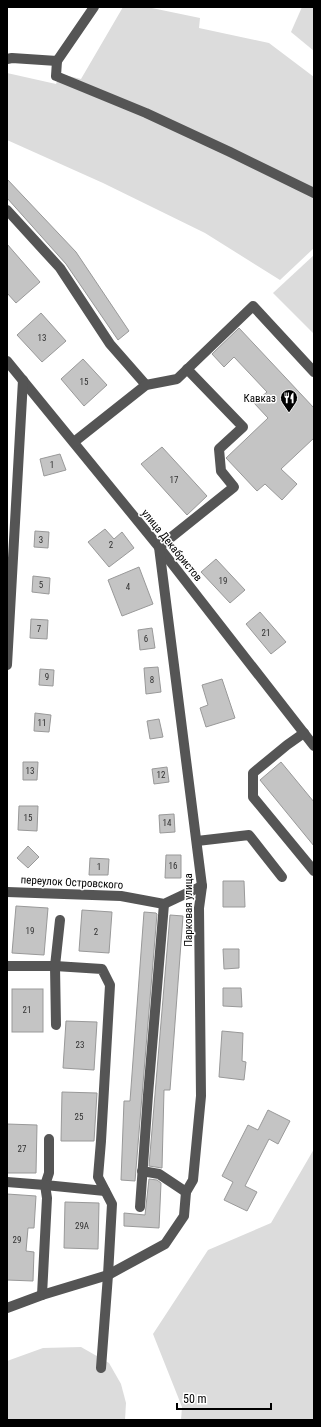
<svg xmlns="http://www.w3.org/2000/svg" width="321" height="1427" font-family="'Roboto Condensed',sans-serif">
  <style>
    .green { fill: #dcdcdc }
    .building { fill: #c4c4c4; stroke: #999 }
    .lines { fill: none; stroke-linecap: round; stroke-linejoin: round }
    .minor { stroke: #555; stroke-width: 10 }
    .labels { text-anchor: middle; stroke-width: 3; stroke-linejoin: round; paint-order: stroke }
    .number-label { font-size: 9px; fill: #313131 }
    .poi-label { font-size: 11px; fill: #000; stroke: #fff; text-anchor: end }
    .street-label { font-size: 11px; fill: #000; stroke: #fff }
  </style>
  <rect width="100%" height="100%" fill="#fff"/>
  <g class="green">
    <path d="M123,7h24l53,11 -1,10 70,15 45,34v171l-34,32 -75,-47 -102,-50 -96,-43v-67l49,11 4,-10 21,5z"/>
    <path d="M302,7h12v44l-23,-19z"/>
    <path d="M314,255v79l-41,-41z"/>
    <path d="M314,1149v271h-133l1,-13 -29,-73 55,-84 63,-27z"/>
    <path d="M81,1347l28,16 12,21 5,19 -1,17h-118v-59l36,-13z"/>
  </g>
  <g class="building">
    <path d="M7,179l69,73 53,79 -11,9 -52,-76 -59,-66z"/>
    <path d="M7,244l33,38 -24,21 -9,-10z"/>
    <path d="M41,313l25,28 -24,21 -25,-27z"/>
    <path d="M239,328l75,80v30l-33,31 16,15 -15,16 -17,-16 -8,7 -31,-33 42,-40 -14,-15 13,-11 -33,-35 -10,10 -12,-13z"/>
    <path d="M83,359l24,26 -23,21 -23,-27z"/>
    <path d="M162,447l45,49 -20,19 -46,-51z"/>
    <path d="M60,454l6,16 -22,6 -4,-17z"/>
    <path d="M105,529l9,10 8,-7 12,16 -25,19 -21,-25z"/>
    <path d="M35,531l14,1 -1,16 -14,-1z"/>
    <path d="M216,559l29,31 -15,13 -29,-31z"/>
    <path d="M139,567l14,37 -31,12 -14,-36z"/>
    <path d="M33,576l17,2 -1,16 -17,-2z"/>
    <path d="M260,612l26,30 -15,12 -25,-30z"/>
    <path d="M31,619l17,1 -1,19 -17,-1z"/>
    <path d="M152,628l3,20 -15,2 -2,-20z"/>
    <path d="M158,667l3,25 -15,2 -2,-26z"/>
    <path d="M40,669l14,1 -1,16 -14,-1z"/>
    <path d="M222,679l13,39 -29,9 -6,-19 8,-3 -6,-20z"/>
    <path d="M35,713l16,2 -2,17 -15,-1z"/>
    <path d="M159,719l4,18 -13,2 -3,-18z"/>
    <path d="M23,762h15l-1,18h-14z"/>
    <path d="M281,762l33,40v44l-54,-66z"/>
    <path d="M167,767l2,15 -15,2 -2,-15z"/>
    <path d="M19,806h19l-1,25 -19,-1z"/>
    <path d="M174,814l1,18 -15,1 -1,-18z"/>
    <path d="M28,846l11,11 -11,11 -11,-10z"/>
    <path d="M166,855h15v23h-16z"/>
    <path d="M90,858l19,1 -1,16h-19z"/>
    <path d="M223,881h21l1,26h-22z"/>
    <path d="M16,906l32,2 -4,47 -32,-2z"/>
    <path d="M82,910l30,2 -3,41 -30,-2z"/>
    <path d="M144,912l12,1 1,1 -22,267 -14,-1 3,-79h6z"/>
    <path d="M170,915l13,1 -13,174h-6l-2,78 -13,-2z"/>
    <path d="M223,949h16v19l-15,1z"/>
    <path d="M223,988h18l1,19 -19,-1z"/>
    <rect x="12" y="989" width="31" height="43"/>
    <path d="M66,1021l31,1 -3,48 -31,-2z"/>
    <path d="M222,1031l21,2 -1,28 4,1 -2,18 -25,-3z"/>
    <path d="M62,1092l35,1 -3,48h-33z"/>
    <path d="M268,1110l22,11 -12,23 -9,-5 -24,47 12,6 -10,19 -23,-11 9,-18 -11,-6 26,-51 10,5z"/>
    <path d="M7,1124l30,1 -1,48h-29z"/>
    <path d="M149,1179l8,1 4,3 -2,45 -35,-2v-13l21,2z"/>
    <path d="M7,1194l29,2 -2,32h-6l-2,23 8,1 -1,29 -26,-1z"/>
    <path d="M65,1202l34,1 -1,46 -34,-1z"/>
  </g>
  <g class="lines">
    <g class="minor">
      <path d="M7,59l5,-1 45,3 37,-54"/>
      <path d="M57,61l-1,15 90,37 84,39 84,41"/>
      <path d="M7,210l53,58 50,76 36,41"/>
      <path d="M7,361l152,186 155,199"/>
      <path d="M74,442l72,-57 31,-6 76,-73 61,66"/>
      <path d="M7,665l16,-285"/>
      <path d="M304,733l-17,12 -34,28v24l61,74"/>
      <path d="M197,841l52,-6 33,42"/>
      <path d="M7,892l114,4 43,8 38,-18"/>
      <path d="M7,966h48l47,3 8,16 -9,156 -3,36 14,27 -4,71 -7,93"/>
      <path d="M56,1025l-1,-59 5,-46"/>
      <path d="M49,1139v34l-4,12 60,6"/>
      <path d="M142,1171l17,3 27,18"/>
      <path d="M7,1182l38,3 2,13 -5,97"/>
      <path d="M140,1207l8,-112 16,-191"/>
      <path d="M7,1308l35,-13 66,-20 57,-31 19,-28 2,-24 7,-12 8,-84 -2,-188 3,-22 -43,-339 75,-60 -13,-16 -2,-22 24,-22 -56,-58"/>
    </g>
  </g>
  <defs>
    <symbol id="restaurant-pin" viewBox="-11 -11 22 30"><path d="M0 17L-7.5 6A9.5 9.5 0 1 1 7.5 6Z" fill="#000" stroke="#fff"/><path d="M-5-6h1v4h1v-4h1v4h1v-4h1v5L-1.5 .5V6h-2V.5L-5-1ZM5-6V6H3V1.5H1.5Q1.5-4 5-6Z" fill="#fff"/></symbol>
  </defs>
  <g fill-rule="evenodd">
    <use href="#restaurant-pin" x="279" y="388" width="20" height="27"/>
  </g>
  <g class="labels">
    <g class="number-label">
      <text x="42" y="341">13</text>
      <text x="84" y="385">15</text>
      <text x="52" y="468">1</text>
      <text x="174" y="483">17</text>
      <text x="41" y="543">3</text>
      <text x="111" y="548">2</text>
      <text x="223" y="584">19</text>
      <text x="41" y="588">5</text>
      <text x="128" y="590">4</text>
      <text x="39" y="632">7</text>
      <text x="266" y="636">21</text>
      <text x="146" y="642">6</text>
      <text x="47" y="680">9</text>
      <text x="152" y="683">8</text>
      <text x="42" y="726">11</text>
      <text x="30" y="774">13</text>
      <text x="161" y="778">12</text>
      <text x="28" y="821">15</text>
      <text x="167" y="826">14</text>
      <text x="173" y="869">16</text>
      <text x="99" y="870">1</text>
      <text x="30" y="934">19</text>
      <text x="96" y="935">2</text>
      <text x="27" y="1013">21</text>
      <text x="80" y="1048">23</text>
      <text x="79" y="1120">25</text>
      <text x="22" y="1152">27</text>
      <text x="82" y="1229">29А</text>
      <text x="17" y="1243">29</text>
    </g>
    <g class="poi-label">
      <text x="276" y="402">Кавказ</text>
    </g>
    <g class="street-label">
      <text transform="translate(172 545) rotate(51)" y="4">улица Декабристов</text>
      <text transform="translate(72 882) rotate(3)" y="4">переулок Островского</text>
      <text transform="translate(188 910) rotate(-90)" y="4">Парковая улица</text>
    </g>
  </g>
  <rect width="321" height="1427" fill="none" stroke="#000000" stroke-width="16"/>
  <path d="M177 1403v6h94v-6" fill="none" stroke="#000000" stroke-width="2"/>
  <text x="183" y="1403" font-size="12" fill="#000000" stroke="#ffffff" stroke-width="3" paint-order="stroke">50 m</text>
</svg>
